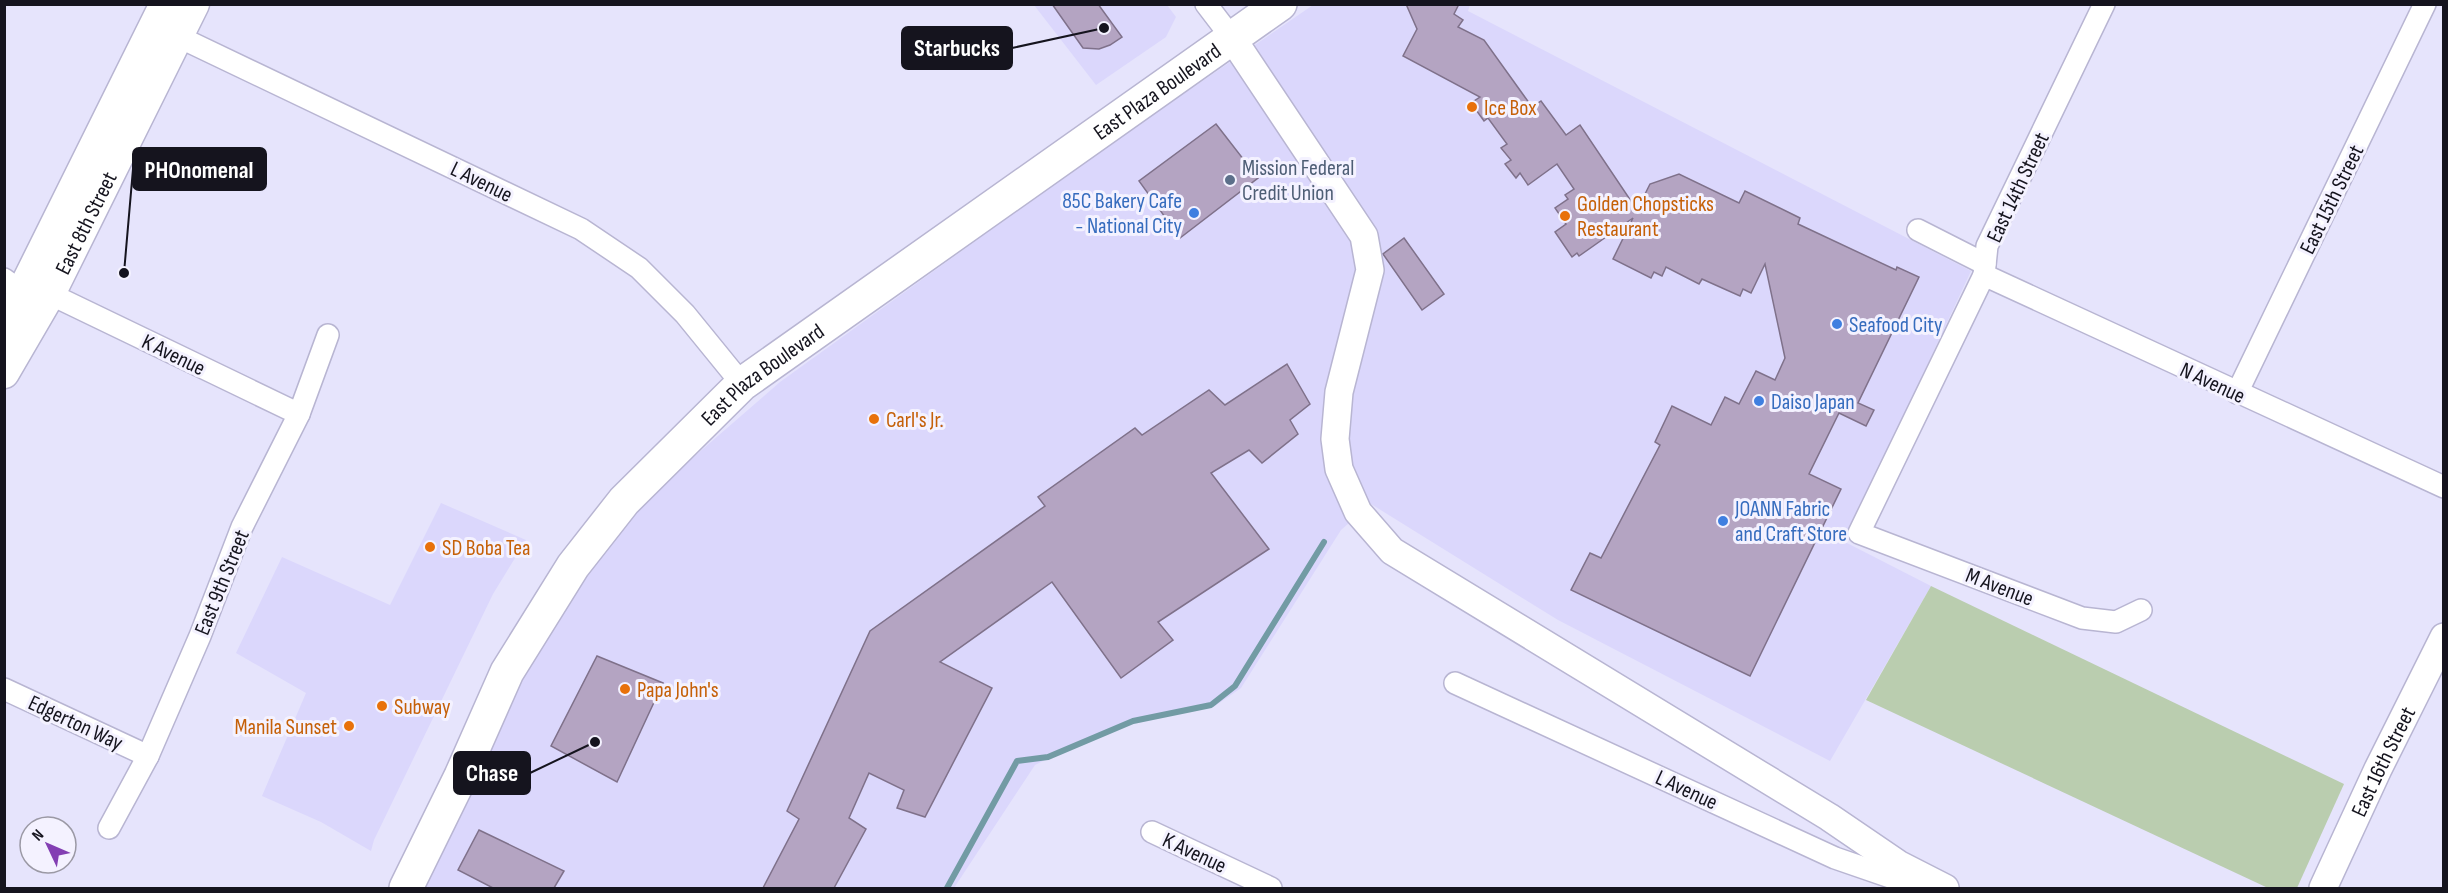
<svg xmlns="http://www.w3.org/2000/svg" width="2448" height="893" font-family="'Sofia Sans Condensed',sans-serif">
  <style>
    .built { fill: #dbd7fc }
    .green { fill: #bacdaf }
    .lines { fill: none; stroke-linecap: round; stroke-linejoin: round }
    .stream { stroke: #729ba4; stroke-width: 6 }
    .building { fill: #b4a4c2; stroke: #7f718a; stroke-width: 1.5 }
    .minor-casing { stroke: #b8b5d2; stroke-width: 24 }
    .tertiary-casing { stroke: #b8b5d2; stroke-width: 30 }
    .secondary-casing { stroke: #b8b5d2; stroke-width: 33 }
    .primary-casing { stroke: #b8b5d2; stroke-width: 36 }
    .minor { stroke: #fff; stroke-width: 21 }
    .tertiary { stroke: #fff; stroke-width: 27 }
    .secondary { stroke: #fff; stroke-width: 30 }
    .primary { stroke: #fff; stroke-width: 33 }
    .food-dot { fill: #e8710a; stroke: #f4f2ff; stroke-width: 2 }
    .service-dot { fill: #5c6f8a; stroke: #f4f2ff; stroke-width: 2 }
    .shop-dot { fill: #3f7fe0; stroke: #f4f2ff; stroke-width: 2 }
    .labels { text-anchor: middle; stroke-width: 6; stroke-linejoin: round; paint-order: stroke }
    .street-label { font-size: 22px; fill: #15141e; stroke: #f4f2ff }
    .food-label { font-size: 22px; fill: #c56008; stroke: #f4f2ff; text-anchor: start }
    .service-label { font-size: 22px; fill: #4e5e75; stroke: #f4f2ff; text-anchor: start }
    .shop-label { font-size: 22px; fill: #366cbe; stroke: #f4f2ff; text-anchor: start }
    .leader { fill: none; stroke: #15141e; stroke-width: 2 }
    .callout-dot { fill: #15141e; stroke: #f4f2ff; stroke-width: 2 }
    .callout { fill: #15141e; stroke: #15141e; stroke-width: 2 }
    .callout-label { font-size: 24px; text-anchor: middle; font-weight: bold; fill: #fff }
  </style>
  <rect width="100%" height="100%" fill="#e6e4fc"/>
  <g class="built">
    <path d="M1034,5h133l9,12 -10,20 -70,48z"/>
    <path d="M1313,5h157l-2,6 503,260 -126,271 86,44 -101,175 -272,-141 -187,-116 -30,26 -100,158 -26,18 -107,23 -73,36 -81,123h-539l135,-270 86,-111 144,-125 316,-228z"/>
    <path d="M441,503l85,37 -33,54 -119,246 -3,11 -50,-29 -59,-26 44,-103 -70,-40 46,-96 108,48z"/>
  </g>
  <path class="green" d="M1931,586l413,198 -47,104h-29l-402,-188z"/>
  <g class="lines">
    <path class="stream" d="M947,888l70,-127 31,-4 85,-36 78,-16 24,-19 89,-144"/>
  </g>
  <g class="building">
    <path d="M1052,4h46l24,33 -12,8 -11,4 -16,-1z"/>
    <path d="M1406,4h53l-5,10 9,6 -5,7 26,13 48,67 9,-6 25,34 14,-10 57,85 13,-26 29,-10 60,29 6,-12 55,27 -2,6 98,46 1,-3 22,10 -61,126 16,7 -8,16 -27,-13 -30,61 32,15 -91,187 -179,-86 19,-37 11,5 59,-113 -5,-3 17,-36 39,19 14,-28 14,7 17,-33 19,9 10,-22 -20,-94 -14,29 -8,-4 -3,7 -38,-17 -3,5 -33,-17 -4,9 -8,-4 -3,6 -38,-19 20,-41 -54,38 -2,-3 -5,4 -17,-25 11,-8 -11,-16 13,-9 -3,-4 9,-6 -17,-25 -29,21 -8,-12 -4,5 -11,-14 6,-4 -10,-12 6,-4 -19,-26 -4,3 -13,-18 9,-6 -77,-41 14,-27z"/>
    <path d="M1216,124l42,54 -78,60 -41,-57z"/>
    <path d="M1404,238l40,56 -22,16 -39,-56z"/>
    <path d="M1287,364l23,40 -20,16 8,14 -36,29 -13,-13 -38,23 58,76 -111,73 15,18 -52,38 -69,-96 -112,80 52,26 -67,129 -28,-9 7,-18 -35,-17 -20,45 17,11 -32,59h-71l36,-69 -12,-8 83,-180 175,-125 -7,-9 97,-69 7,7 67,-45 16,15z"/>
    <path d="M597,656l66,27 -46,99 -66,-36z"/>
    <path d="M479,830l85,41 -10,17h-61l-35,-18z"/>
  </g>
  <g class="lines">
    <defs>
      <g id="minor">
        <path d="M1206,4l26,34"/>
        <path d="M2104,4l-117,242 -3,29 -125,258 223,85 34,4 25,-12"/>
        <path d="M179,37l402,192 58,39 46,46 57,70"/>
        <path d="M1918,230l67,34"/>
        <path d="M1984,275l460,212"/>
        <path d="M4,279l18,13"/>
        <path d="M50,294l249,120"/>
        <path d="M2237,393l188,-389"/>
        <path d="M1455,683l380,175 87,30"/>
        <path d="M4,689l144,67"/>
        <path d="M109,828l39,-72 52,-120 42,-109 57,-113 29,-79"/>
        <path d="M1152,832l119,56"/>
      </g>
      <g id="tertiary">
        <path d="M1232,38l132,198 6,34 -31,122 -4,47 4,30 19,43 34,39 437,266 69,47 47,24"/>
        <path id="s1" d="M2323,888l55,-119 66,-132"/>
      </g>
      <g id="secondary">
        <path d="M9,347l13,-55 143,-288"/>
        <path id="s2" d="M4,373l46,-79 144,-290"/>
      </g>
      <g id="primary">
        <path id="s3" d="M406,888l55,-112 46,-104 66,-106 51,-65 118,-117 538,-380"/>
      </g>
    </defs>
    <use href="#minor" class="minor-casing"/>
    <use href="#tertiary" class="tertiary-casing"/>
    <use href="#secondary" class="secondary-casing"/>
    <use href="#primary" class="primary-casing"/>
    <use href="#minor" class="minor"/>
    <use href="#tertiary" class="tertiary"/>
    <use href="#secondary" class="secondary"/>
    <use href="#primary" class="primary"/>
  </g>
  <g class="food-dot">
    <circle cx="1472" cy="107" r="6"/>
    <circle cx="1565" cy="216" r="6"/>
    <circle cx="874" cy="419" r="6"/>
    <circle cx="430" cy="547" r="6"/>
    <circle cx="625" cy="689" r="6"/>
    <circle cx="382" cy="706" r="6"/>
    <circle cx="349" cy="726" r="6"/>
  </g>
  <circle class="service-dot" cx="1230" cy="180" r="6"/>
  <g class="shop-dot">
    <circle cx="1194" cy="213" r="6"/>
    <circle cx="1837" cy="324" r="6"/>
    <circle cx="1759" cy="401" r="6"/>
    <circle cx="1723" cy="521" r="6"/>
  </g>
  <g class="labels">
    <g class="street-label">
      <text dy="8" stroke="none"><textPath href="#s3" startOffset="1120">East Plaza Boulevard</textPath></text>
      <text transform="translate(482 181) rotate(26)" y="8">L Avenue</text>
      <text transform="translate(2017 187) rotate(-65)" y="8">East 14th Street</text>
      <text transform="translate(2331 199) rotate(-64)" y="8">East 15th Street</text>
      <text dy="8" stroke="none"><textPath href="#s2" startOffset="171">East 8th Street</textPath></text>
      <text transform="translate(174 354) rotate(26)" y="8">K Avenue</text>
      <text dy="8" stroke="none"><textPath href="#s3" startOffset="634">East Plaza Boulevard</textPath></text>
      <text transform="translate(2213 382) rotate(25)" y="8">N Avenue</text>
      <text transform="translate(221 582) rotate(-68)" y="8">East 9th Street</text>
      <text transform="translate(2000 586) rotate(21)" y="8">M Avenue</text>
      <text transform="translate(76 722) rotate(25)" y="8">Edgerton Way</text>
      <text dy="8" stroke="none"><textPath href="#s1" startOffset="140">East 16th Street</textPath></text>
      <text transform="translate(1687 789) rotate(25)" y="8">L Avenue</text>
      <text transform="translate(1195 852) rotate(25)" y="8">K Avenue</text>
    </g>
    <g class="food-label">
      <text x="1484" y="115">Ice Box</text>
      <text x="1577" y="211">Golden Chopsticks<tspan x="1577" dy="25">Restaurant</tspan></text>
      <text x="886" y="427">Carl's Jr.</text>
      <text x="442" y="555">SD Boba Tea</text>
      <text x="637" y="697">Papa John's</text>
      <text x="394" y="714">Subway</text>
      <text x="337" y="734" text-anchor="end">Manila Sunset</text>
    </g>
    <g class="service-label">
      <text x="1242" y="175">Mission Federal<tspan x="1242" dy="25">Credit Union</tspan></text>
    </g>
    <g class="shop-label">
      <text x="1182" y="208" text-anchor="end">85C Bakery Cafe<tspan x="1182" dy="25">- National City</tspan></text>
      <text x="1849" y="332">Seafood City</text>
      <text x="1771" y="409">Daiso Japan</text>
      <text x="1735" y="516">JOANN Fabric<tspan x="1735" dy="25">and Craft Store</tspan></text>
    </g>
  </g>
  <path class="leader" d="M1104 28L1012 48M124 273L133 169M595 742L530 773"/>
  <g class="callout-dot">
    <circle cx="1104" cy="28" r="6"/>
    <circle cx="124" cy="273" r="6"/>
    <circle cx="595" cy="742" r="6"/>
  </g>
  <g class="callout">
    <rect x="902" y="27" width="110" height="42" rx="6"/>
    <rect x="133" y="148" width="133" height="42" rx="6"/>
    <rect x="454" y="752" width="76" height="42" rx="6"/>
  </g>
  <g class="callout-label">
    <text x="957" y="56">Starbucks</text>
    <text x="199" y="178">PHOnomenal</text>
    <text x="492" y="781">Chase</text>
  </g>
  <rect width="2448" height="893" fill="none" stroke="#15141e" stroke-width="12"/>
  <g transform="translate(48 845) rotate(314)"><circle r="28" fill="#f4f2ff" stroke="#9b99a5" stroke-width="1.5"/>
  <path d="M0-4.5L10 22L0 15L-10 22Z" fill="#833fb3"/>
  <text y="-9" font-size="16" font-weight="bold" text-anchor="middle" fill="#15141e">N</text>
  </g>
</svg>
